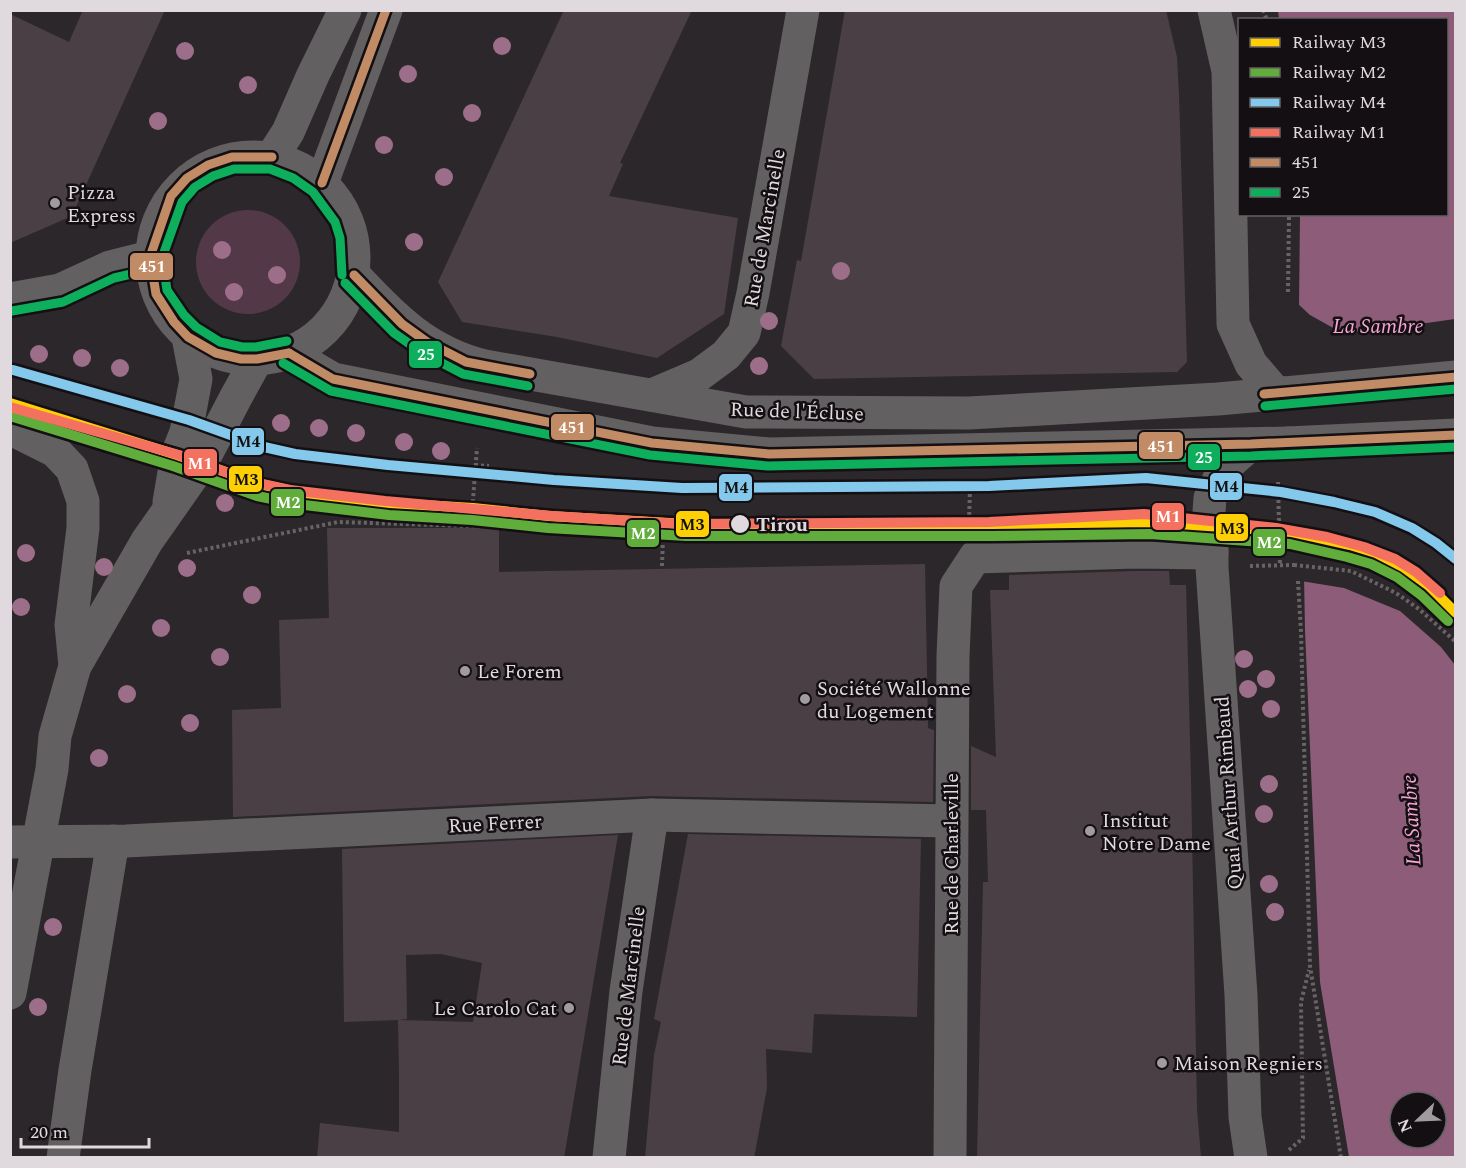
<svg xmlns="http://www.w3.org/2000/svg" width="1466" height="1168" font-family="Spectral,serif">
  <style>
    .green { fill: #533847 }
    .water { fill: #8d5c78; fill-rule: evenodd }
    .pier { fill: #2c272a }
    .building { fill: #4b3f46; fill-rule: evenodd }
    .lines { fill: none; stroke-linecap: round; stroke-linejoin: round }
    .path { stroke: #686466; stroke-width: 4; stroke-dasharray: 3 3; stroke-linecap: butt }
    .minor { stroke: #626061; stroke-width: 33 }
    .major { stroke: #636062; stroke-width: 33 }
    .path-bridge { stroke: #686466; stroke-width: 4; stroke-dasharray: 3 3; stroke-linecap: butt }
    .major-bridge { stroke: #636062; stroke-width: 33 }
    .bus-1-casing { stroke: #130f12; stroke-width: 14 }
    .bus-2-casing { stroke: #130f12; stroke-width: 14 }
    .bus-1 { stroke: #c18c65; stroke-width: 9 }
    .bus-2 { stroke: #0daf5c; stroke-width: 9 }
    .rail-1-casing { stroke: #130f12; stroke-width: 15 }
    .rail-2-casing { stroke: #130f12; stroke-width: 15 }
    .rail-3-casing { stroke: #130f12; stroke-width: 15 }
    .rail-4-casing { stroke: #130f12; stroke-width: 15 }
    .rail-1 { stroke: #ffcf06; stroke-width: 10 }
    .rail-2 { stroke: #60ad3c; stroke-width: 10 }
    .rail-3 { stroke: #84c8eb; stroke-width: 10 }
    .rail-4 { stroke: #f5715f; stroke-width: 10 }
    .tree { fill: #9d6e89 }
    .poi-dot { fill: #a19b9e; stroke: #130f12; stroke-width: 2 }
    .stop-dot { fill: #e0d9dd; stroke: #130f12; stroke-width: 2 }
    .labels { text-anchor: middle; stroke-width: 5; stroke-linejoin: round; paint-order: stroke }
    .poi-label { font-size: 20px; fill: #e0d9dd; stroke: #130f12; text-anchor: start }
    .street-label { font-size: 20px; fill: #e0d9dd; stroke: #130f12 }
    .stop-label { font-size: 20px; font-weight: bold; fill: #e0d9dd; stroke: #130f12; text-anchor: start }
    .water-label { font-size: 21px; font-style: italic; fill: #f6a5d4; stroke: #130f12 }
    .line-badge { stroke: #130f12; stroke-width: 2 }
    .badge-label { font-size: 16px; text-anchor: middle; font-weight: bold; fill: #fff }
    .pale-badge-label { font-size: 16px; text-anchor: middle; font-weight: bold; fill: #111 }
  </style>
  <rect width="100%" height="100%" fill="#2c272a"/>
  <circle class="green" cx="248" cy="262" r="52"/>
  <path class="water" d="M1278,11h177v1146h-106l-29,-175 -15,-352 -6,-323 1,-92 146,-1v-194l-167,-1zM1400,1102h36v36h-36z"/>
  <path class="pier" d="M1296,302l14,13 25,14 28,3 92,-13v346l-14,-18 -41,-36 -56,-23 -43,-7z"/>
  <g class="building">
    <path d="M83,10h82l-93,206 -62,27v-229l59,28z"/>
    <path d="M564,10h128l-72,153 3,1 -14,32 129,22 -14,96 -67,44 -100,-21 -95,-15 -24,-40z"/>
    <path d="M845,10h321l11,47 2,38 8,267 -10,10 -363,7 -33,-33 16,-86 4,1z"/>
    <path d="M327,528h172v44l426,-8 3,164 6,2 -1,72 -282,-6 -418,21 -1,-107 49,-2 -2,-88 50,-2z"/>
    <path d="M1135,571h34l1,14h16l5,194 6,330 4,49h-224l6,-276h5l-2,-72h-15v-64l25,11 -6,-167h19v-15z"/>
    <path d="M688,834l233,5 -4,178 -103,-3 -2,39 -46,-4 1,39 -13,70h-109l9,-103 7,-33 -7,-3z"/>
    <path d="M618,835l-54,323h-247l3,-35 79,9v-56l-1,-56 -54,2 -2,-173zM441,954l41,9 -9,59 -74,-2 8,-1 -1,-64z"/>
  </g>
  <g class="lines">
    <g class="path">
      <path d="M1263,10l4,10"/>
      <path d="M1288,292l1,-78"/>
      <path d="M475,465l14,1"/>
      <path d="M1278,482l2,84"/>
      <path d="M969,521l1,-32"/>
      <path d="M471,526l6,-78"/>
      <path d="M187,553l151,-31 133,4 132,9"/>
      <path d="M662,566l1,-29"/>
      <path d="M1250,566l44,-1"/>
      <path d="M1298,581l3,51 9,334 31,192"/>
      <path d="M1289,1150l14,-12 -2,-136 8,-32"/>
    </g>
    <g class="minor">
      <path d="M1214,10l14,61 5,253 18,40 25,29"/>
      <path d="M652,395l47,-20 27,-20 18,-22 9,-40 50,-283"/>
      <path d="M10,430l5,1 40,20 17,18 11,32v27l-12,97 4,41"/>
      <path d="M1251,444l-27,24 -14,30 -2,28 4,20v21l29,428 4,122 6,41"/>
      <path d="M169,502l8,-47 9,-23 10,-53 -8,-42"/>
      <path d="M10,842l116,-1 526,-26 299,6"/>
      <path d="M10,993l42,-224 3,-33 20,-70 72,-125 54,-77 35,-67 21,-38"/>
      <path d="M63,1158l12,-88 38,-229"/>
      <path d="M609,1158l17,-167 26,-176"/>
      <path d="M950,1158l3,-502 3,-70 19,-29 160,-5 77,1"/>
    </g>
    <g class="major">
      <circle cx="253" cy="258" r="101"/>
      <path d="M272,157l16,-25 25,-57 32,-65"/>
      <path d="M322,183l64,-173"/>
      <path d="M354,275c39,42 73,77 131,91l261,46 223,1 249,-14 67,-6"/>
      <path d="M10,299l50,-9 50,-23 40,-10"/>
      <path d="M289,353l44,26 319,64 117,11 519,-11"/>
    </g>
    <path class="path-bridge" d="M1294,565l57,6 45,22 23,16 37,33"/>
    <g class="major-bridge">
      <path d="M1285,393l171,-16"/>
      <path d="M1288,443l168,-8"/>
    </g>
    <defs>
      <g id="bus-1">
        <path d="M272,157h-40l-24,8 -21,13 -16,18 -21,61 6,37 18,28 14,15 28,16 25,6h16l32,-6"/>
        <path d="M322,183l64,-173"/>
        <path d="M354,275l48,49 25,18 39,20 64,12"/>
        <path d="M289,353l44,26 319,64 117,11 482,-10 205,-9"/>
        <path d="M1264,394l192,-17"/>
      </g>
      <g id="bus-2">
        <path d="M345,283l49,50 27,19 42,22 65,12"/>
        <path d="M12,311l51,-9 51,-24 39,-9"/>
        <path d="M287,341l-31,6h-14l-22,-5 -24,-15 -12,-12 -17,-25 -5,-32 20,-56 13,-15 18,-11 21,-7h36l23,9 20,14 22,30 5,16 2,37"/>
        <path d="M283,363l48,28 319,64 118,11 483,-10 205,-9"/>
        <path d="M1265,406l191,-17"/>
      </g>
    </defs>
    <use href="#bus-1" class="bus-1-casing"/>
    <use href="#bus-2" class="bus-2-casing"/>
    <use href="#bus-1" class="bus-1"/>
    <use href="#bus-2" class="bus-2"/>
    <defs>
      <path id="rail-1" d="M10,403l167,52 83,29 37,8 93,11 83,5 76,8 138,8h304l159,-2 142,10 58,13 26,8 27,14 26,19 27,27"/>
      <path id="rail-2" d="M10,416l163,50 84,30 39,8 93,11 83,5 76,8 138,8h305l159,-2 140,10 57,13 24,7 26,13 24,18 27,26"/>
      <path id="rail-3" d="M13,370l176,50 75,27 31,7 93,11 166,15 128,8 307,-2 157,-8 135,14 53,10 41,10 37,16 24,15 20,16"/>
      <path id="rail-4" d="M10,407l169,48 74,27 37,8 95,11 167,15 129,8 308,-2 155,-8 132,14 51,9 37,10 31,12 21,13 24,21"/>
    </defs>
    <use href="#rail-1" class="rail-1-casing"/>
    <use href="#rail-2" class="rail-2-casing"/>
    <use href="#rail-3" class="rail-3-casing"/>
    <use href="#rail-4" class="rail-4-casing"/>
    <use href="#rail-1" class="rail-1"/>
    <use href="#rail-2" class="rail-2"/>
    <use href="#rail-3" class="rail-3"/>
    <use href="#rail-4" class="rail-4"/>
  </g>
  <g class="tree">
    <circle cx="502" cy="46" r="9"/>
    <circle cx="185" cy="51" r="9"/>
    <circle cx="408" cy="74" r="9"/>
    <circle cx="248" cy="85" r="9"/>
    <circle cx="472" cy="113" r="9"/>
    <circle cx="158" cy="121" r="9"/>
    <circle cx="384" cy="145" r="9"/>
    <circle cx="444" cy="177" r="9"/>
    <circle cx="414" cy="242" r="9"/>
    <circle cx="222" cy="250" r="9"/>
    <circle cx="841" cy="271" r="9"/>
    <circle cx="277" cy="275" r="9"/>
    <circle cx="234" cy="292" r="9"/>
    <circle cx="769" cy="321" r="9"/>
    <circle cx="39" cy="354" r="9"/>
    <circle cx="82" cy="358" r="9"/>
    <circle cx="759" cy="366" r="9"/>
    <circle cx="120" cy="368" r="9"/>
    <circle cx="281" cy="423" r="9"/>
    <circle cx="319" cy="428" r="9"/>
    <circle cx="356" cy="433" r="9"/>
    <circle cx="404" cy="442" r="9"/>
    <circle cx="441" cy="451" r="9"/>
    <circle cx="225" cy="503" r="9"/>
    <circle cx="26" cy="553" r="9"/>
    <circle cx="104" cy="567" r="9"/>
    <circle cx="187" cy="568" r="9"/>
    <circle cx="252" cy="595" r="9"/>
    <circle cx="21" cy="607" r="9"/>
    <circle cx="161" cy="628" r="9"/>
    <circle cx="220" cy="657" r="9"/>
    <circle cx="1244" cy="659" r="9"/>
    <circle cx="1266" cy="679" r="9"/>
    <circle cx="1248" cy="689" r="9"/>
    <circle cx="127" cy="694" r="9"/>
    <circle cx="1271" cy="709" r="9"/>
    <circle cx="190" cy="723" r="9"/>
    <circle cx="99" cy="758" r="9"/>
    <circle cx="1269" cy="784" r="9"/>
    <circle cx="1264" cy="814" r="9"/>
    <circle cx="1269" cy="884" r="9"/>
    <circle cx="1275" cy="912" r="9"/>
    <circle cx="53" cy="927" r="9"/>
    <circle cx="38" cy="1007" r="9"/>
  </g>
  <g class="poi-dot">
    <circle cx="55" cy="203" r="6"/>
    <circle cx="465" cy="671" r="6"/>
    <circle cx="805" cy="699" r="6"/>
    <circle cx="1090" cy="831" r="6"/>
    <circle cx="569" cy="1008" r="6"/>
    <circle cx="1162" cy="1063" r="6"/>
  </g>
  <circle class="stop-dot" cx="740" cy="524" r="10"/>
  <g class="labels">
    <g class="poi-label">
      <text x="67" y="199">Pizza<tspan x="67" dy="23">Express</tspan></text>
      <text x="477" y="678">Le Forem</text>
      <text x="817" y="695">Société Wallonne<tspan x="817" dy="23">du Logement</tspan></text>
      <text x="1102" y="827">Institut<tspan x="1102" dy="23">Notre Dame</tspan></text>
      <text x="557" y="1015" text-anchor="end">Le Carolo Cat</text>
      <text x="1174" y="1070">Maison Regniers</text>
    </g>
    <g class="street-label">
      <text transform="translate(764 228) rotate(-80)" y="7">Rue de Marcinelle</text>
      <text transform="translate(797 411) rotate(2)" y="7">Rue de l'Écluse</text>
      <text transform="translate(1228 793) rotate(-94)" y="7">Quai Arthur Rimbaud</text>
      <text transform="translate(495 823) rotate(-3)" y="7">Rue Ferrer</text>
      <text transform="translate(951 854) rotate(-90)" y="7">Rue de Charleville</text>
      <text transform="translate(628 986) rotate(-83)" y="7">Rue de Marcinelle</text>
    </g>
    <g class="stop-label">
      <text x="756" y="531">Tirou</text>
    </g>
    <g class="water-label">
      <text x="1378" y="333">La Sambre</text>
      <text transform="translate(1411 820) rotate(-93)" y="7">La Sambre</text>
    </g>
  </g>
  <g class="line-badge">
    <rect x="129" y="252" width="45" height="29" rx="6" fill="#c18c65"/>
    <rect x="408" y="340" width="35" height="29" rx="6" fill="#0daf5c"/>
    <rect x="550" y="413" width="45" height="28" rx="6" fill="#c18c65"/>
    <rect x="231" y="427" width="34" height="29" rx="6" fill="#84c8eb"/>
    <rect x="1138" y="431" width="46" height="29" rx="6" fill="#c18c65"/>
    <rect x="1187" y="443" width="34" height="28" rx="6" fill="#0daf5c"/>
    <rect x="183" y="448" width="35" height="29" rx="6" fill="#f5715f"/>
    <rect x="228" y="465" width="35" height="28" rx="6" fill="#ffcf06"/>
    <rect x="1209" y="472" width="34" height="29" rx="6" fill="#84c8eb"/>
    <rect x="718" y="473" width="35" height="29" rx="6" fill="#84c8eb"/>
    <rect x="270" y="488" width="35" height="29" rx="6" fill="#60ad3c"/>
    <rect x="1151" y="502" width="34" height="29" rx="6" fill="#f5715f"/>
    <rect x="675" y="510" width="35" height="28" rx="6" fill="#ffcf06"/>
    <rect x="1215" y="513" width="34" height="29" rx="6" fill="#ffcf06"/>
    <rect x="626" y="519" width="34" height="29" rx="6" fill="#60ad3c"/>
    <rect x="1252" y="528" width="34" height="29" rx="6" fill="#60ad3c"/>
  </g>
  <g class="badge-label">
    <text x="152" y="272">451</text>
    <text x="426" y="360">25</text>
    <text x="572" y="433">451</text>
    <text x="1161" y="452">451</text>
    <text x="1204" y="463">25</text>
    <text x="200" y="469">M1</text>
    <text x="288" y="508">M2</text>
    <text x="1168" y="522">M1</text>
    <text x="643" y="539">M2</text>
    <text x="1269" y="548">M2</text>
  </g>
  <g class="pale-badge-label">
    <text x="248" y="447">M4</text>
    <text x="246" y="485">M3</text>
    <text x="1226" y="492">M4</text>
    <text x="736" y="493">M4</text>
    <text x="692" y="530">M3</text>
    <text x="1232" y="534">M3</text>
  </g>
  <rect width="1466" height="1168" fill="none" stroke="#e0d9dd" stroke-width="24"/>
  <rect x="1238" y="18" width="210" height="198" fill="#130f12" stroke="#656063" stroke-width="1.5"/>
  <rect x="1250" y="38" width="30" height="9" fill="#ffcf06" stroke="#656063" stroke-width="1.5"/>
  <text x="1292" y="48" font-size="18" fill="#e0d9dd">Railway M3</text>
  <rect x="1250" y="68" width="30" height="9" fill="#60ad3c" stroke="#656063" stroke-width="1.5"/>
  <text x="1292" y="78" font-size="18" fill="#e0d9dd">Railway M2</text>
  <rect x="1250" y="98" width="30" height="9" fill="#84c8eb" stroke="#656063" stroke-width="1.5"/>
  <text x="1292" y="108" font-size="18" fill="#e0d9dd">Railway M4</text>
  <rect x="1250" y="128" width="30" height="9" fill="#f5715f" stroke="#656063" stroke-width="1.5"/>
  <text x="1292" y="138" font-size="18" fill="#e0d9dd">Railway M1</text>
  <rect x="1250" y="158" width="30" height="9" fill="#c18c65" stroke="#656063" stroke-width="1.5"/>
  <text x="1292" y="168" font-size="18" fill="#e0d9dd">451</text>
  <rect x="1250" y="188" width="30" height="9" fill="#0daf5c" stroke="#656063" stroke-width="1.5"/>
  <text x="1292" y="198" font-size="18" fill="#e0d9dd">25</text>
  <g transform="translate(1418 1120) rotate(247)"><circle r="28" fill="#130f12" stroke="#656063" stroke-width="1.5"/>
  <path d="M0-4.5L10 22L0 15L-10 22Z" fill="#a19b9e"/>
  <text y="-9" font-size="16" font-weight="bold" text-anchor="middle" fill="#e0d9dd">N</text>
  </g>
  <path d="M21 1138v9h128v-9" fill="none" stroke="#e0d9dd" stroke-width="3"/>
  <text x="30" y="1138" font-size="18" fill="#e0d9dd" stroke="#130f12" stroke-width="4.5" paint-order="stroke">20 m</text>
</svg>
